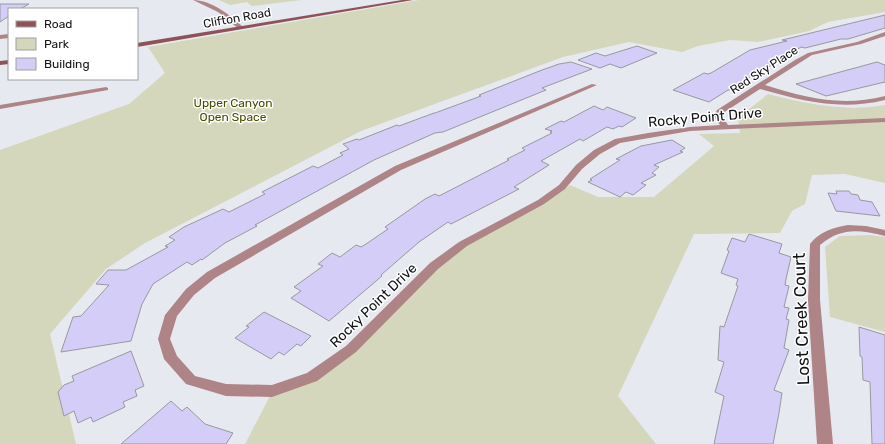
<svg xmlns="http://www.w3.org/2000/svg" width="885" height="444" font-family="Rubik,sans-serif">
  <style>
    .green { fill: #d4d7bb }
    .building { fill: #d3cdf7; stroke: #9998a0 }
    .lines { fill: none; stroke-linecap: round; stroke-linejoin: round }
    .street { fill: #af8486; fill-rule: evenodd }
    .secondary { fill: #8f5357; fill-rule: evenodd }
    .labels { text-anchor: middle; stroke-width: 3; stroke-linejoin: round; paint-order: stroke }
    .far-street-label { font-size: 12px; fill: #111215; stroke: #fff }
    .far-park-label { font-size: 12px; fill: #494b00; stroke: #fff }
    .street-label { font-size: 14px; fill: #111215; stroke: #fff }
    .near-street-label { font-size: 17px; fill: #111215; stroke: #fff }
  </style>
  <rect width="100%" height="100%" fill="#e7e9f1"/>
  <g class="green">
    <path d="M219,0h83l-50,6 -5,-4 -17,3z"/>
    <path d="M419,0h466v12l-57,10 -19,9 -51,11 -28,-2 -32,6 -16,6 -53,-10 -66,15 -202,74 -216,112 -39,26 -56,65 26,110h-76v-294l129,-46 36,-31 -17,-26z"/>
    <path d="M768,94c38,10 77,18 117,11v78l-40,-9 -33,1 -7,29 -13,7 -12,22 -86,1 -76,162 38,48h-411l26,-50 43,-14 121,-113 29,-21 77,-41 29,-20 28,12h56l60,-51 -15,-12 41,-1 -2,-15z"/>
    <path d="M870,235l15,2v95l-55,-15 -5,-70 15,-11z"/>
  </g>
  <g class="building">
    <path d="M0,4h29l-9,5h-11v7l-9,6z"/>
    <path d="M885,15v13l-37,11h-7l-36,9 -4,-1 -39,24 -2,-1 -29,20h-3l-19,12 -36,-12 31,-17 4,1 3,-1 39,-23 37,-9 -5,-1z"/>
    <path d="M637,46l20,7 -36,15 -11,-4 -10,4 -22,-8 18,-7 9,3z"/>
    <path d="M571,62l21,7 -50,19 4,2 -103,42 -8,1 -61,27 -119,65 2,1 -32,17 -23,17 -1,-1 -9,6 -5,-3 -34,22 -11,20 -11,37 -70,11 12,-35 8,-1 28,-31 -13,-1 12,-14h18l42,-23 -3,-1 10,-6 -6,-3 15,-10 39,-18 6,3 36,-18 -3,-2 51,-26 5,2 25,-13 -3,-2 9,-4 -6,-5 14,-5 2,1 38,-15 2,1 35,-13h1l46,-17 -2,-1 63,-25 17,-6z"/>
    <path d="M877,62l8,3v17l-59,14 -30,-12z"/>
    <path d="M594,106l9,4 4,-3 29,11 -14,9 -3,-1 -6,3 -6,-2 -24,14 -3,-2 -39,22 8,4 -35,22 5,2 -68,35 -3,-2 -29,20 -38,33 1,1 -53,45 -38,-23 10,-7 -7,-4 29,-21 -5,-2 14,-11 8,4 16,-12 5,2 5,-3 22,-15 -3,-2 40,-28 10,-5 4,2 70,-36 -2,-1 18,-9 -3,-2 30,-15 -2,-1 2,-1 -7,-2 16,-8 3,1z"/>
    <path d="M672,140l13,8 -5,3 3,1 -29,13 5,2 -7,6 4,2 -15,8 5,2 -13,10 -7,-3 -6,5 -32,-15 4,-2 -2,-1 30,-19 -4,-1 25,-13z"/>
    <path d="M836,191h13l2,3 7,1 2,5 12,2 8,14 -44,-5 -8,-18 9,1z"/>
    <path d="M749,234l33,10 -3,9 12,4 -5,22 -1,6 4,1 -5,21 5,1 -3,11 3,1 -5,28 5,2 -15,40 8,3 -3,20 -6,31h-59l10,-48 -9,-4 9,-30 -6,-2 2,-34 4,1 14,-41 -2,-1 2,-6 -17,-6 8,-22 -2,-1 5,-12 13,4z"/>
    <path d="M264,312l47,24 -10,10 -4,-2 -13,11 -5,-3 -8,7 -36,-21 14,-11 -3,-1z"/>
    <path d="M859,327l26,8v109h-13l-2,-62 -7,-2 -1,-23 -2,-1z"/>
    <path d="M131,351l13,35 -9,4 2,6 -14,6 2,5 -32,15 -2,-5 -13,6 -4,-12 -10,5 -6,-24 6,-7 10,-4 -2,-5z"/>
    <path d="M171,401l11,10 5,-4 18,17 28,9 -7,11h-105z"/>
  </g>
  <g class="lines">
    <g class="street">
      <path d="M193,0c18,0 38,15 51,28l-5,1 -21,-17z"/>
      <path d="M885,32v4l-24,8 -49,11 -47,30c41,13 77,22 120,11v4c-45,11 -82,1 -125,-11l-37,24 -1,3 6,9 157,-7v4l-195,9 -70,12 -20,11 -18,15 -17,20 -21,15 -77,42 -29,23 -82,83 -39,29 -45,16 -46,-1 -40,-12 -22,-25 -6,-20 7,-24 21,-26 21,-17 188,-106 197,-82 5,1 -196,85 -186,108 -21,17 -17,21 -7,23 7,17 18,20 31,8 46,1 35,-12 39,-27 84,-83 29,-21 79,-42 21,-15 17,-20 18,-15 21,-11 33,-6 42,-6 30,-2 -6,-9 3,-6 78,-50 13,-7 49,-11z"/>
      <path d="M9,34v4l-9,1v-4z"/>
      <path d="M106,87l2,1v2l-108,19v-4z"/>
      <path d="M848,225l18,1 19,4v6c-26,-6 -43,-9 -65,9v55l13,144h-16l-9,-144 2,-56c9,-12 24,-17 38,-19z"/>
    </g>
    <g class="secondary">
      <path d="M402,0h11l-276,47v-4z"/>
      <path d="M9,60v4l-9,1v-4z"/>
    </g>
  </g>
  <g class="labels">
    <g class="far-street-label">
      <text transform="translate(237 18) rotate(-10)" y="4">Clifton Road</text>
      <text transform="translate(764 70) rotate(-33)" y="4">Red Sky Place</text>
    </g>
    <g class="far-park-label">
      <text x="233" y="107">Upper Canyon<tspan x="233" dy="14">Open Space</tspan></text>
    </g>
    <g class="street-label">
      <text transform="translate(705 117) rotate(-5)" y="5">Rocky Point Drive</text>
      <text transform="translate(373 305) rotate(-44)" y="5">Rocky Point Drive</text>
    </g>
    <g class="near-street-label">
      <text transform="translate(801 319) rotate(-92)" y="6">Lost Creek Court</text>
    </g>
  </g>
  <rect x="8" y="8" width="130" height="72" fill="#ffffff" stroke="#a0a0a1"/>
  <rect x="16" y="21" width="20" height="6" fill="#8f5357" stroke="#a0a0a1"/>
  <text x="44" y="28" font-size="12" fill="#111215">Road</text>
  <rect x="16" y="38" width="20" height="12" fill="#d4d7bb" stroke="#a0a0a1"/>
  <text x="44" y="48" font-size="12" fill="#111215">Park</text>
  <rect x="16" y="58" width="20" height="12" fill="#d3cdf7" stroke="#a0a0a1"/>
  <text x="44" y="68" font-size="12" fill="#111215">Building</text>
</svg>
